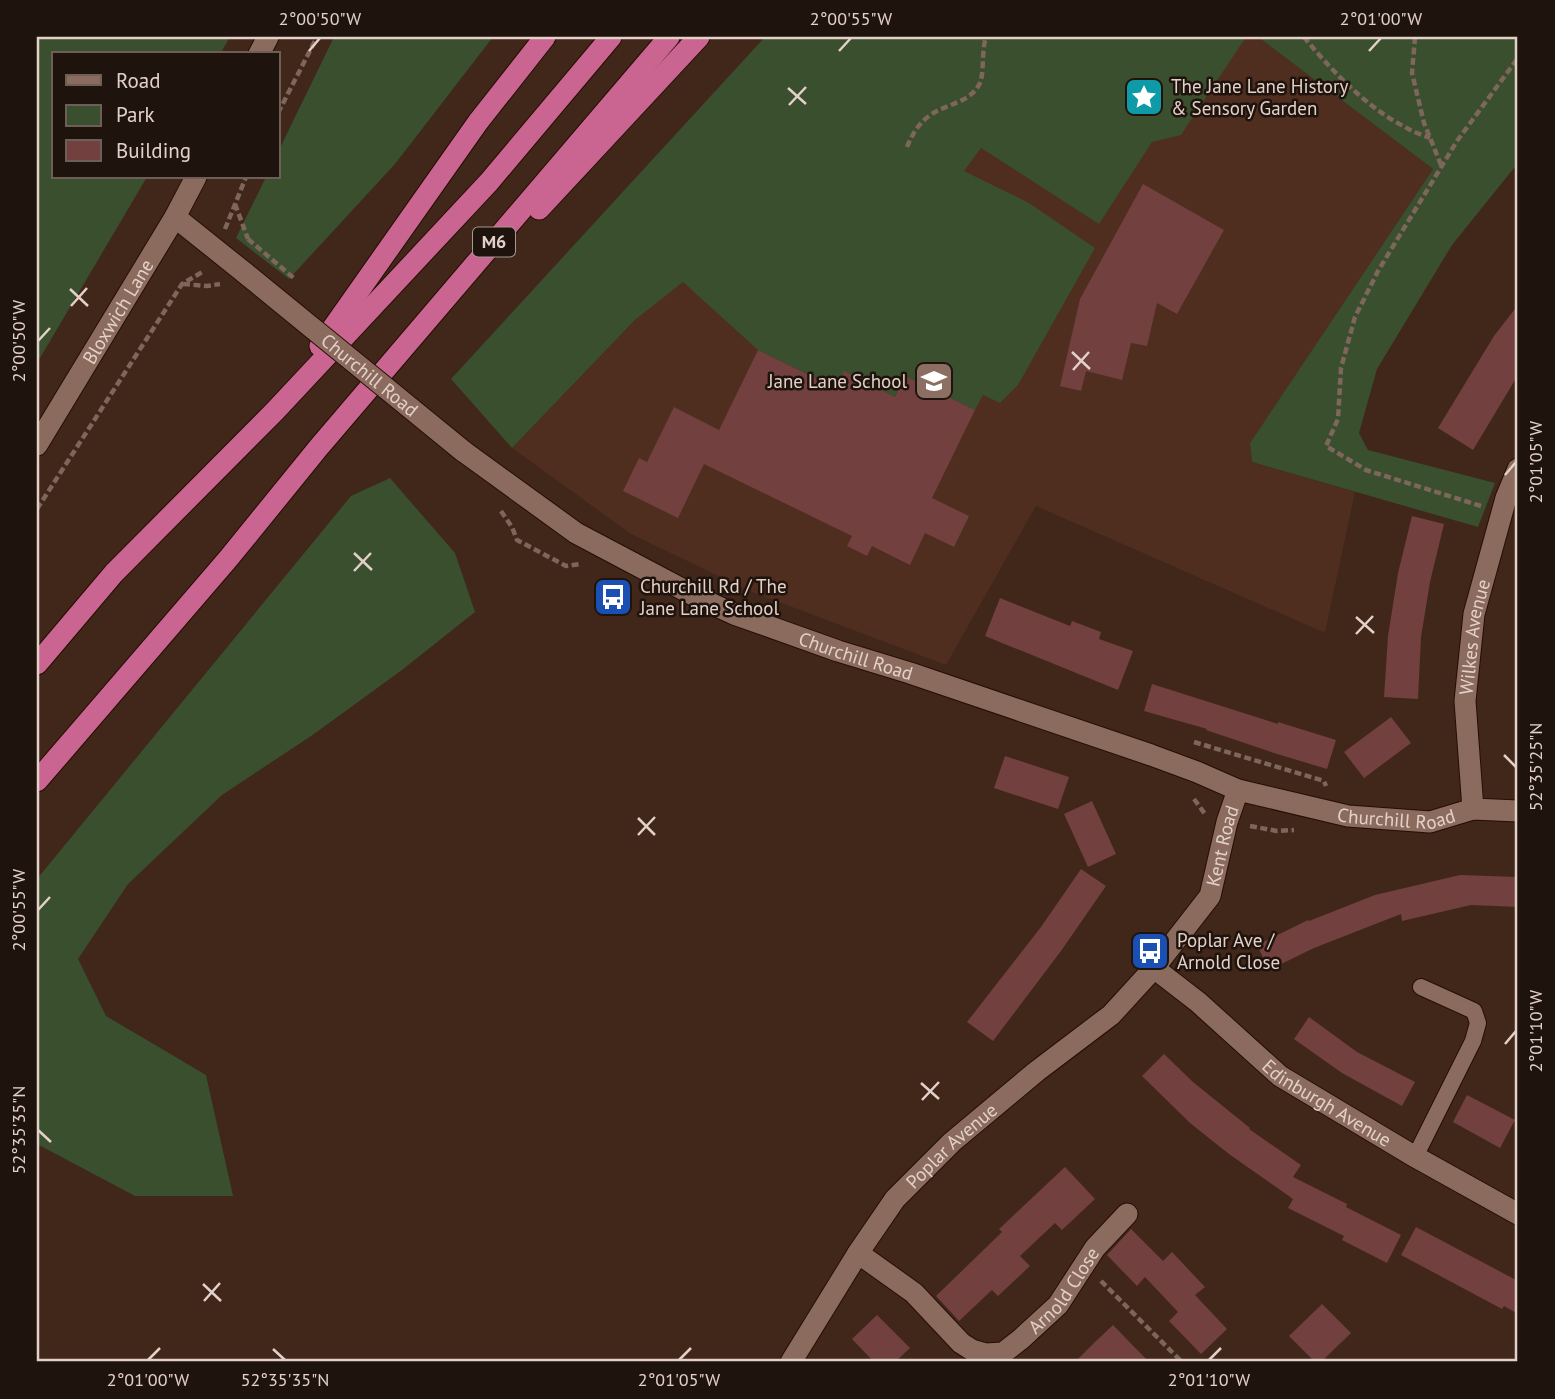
<svg xmlns="http://www.w3.org/2000/svg" width="1555" height="1399" font-family="'PT Sans',sans-serif">
  <style>
    .built { fill: #4f2d1f }
    .green { fill: #394f2e }
    .building { fill: #72403f }
    .lines { fill: none; stroke-linecap: round; stroke-linejoin: round }
    .service-casing { stroke: #260e04; stroke-width: 18 }
    .minor-casing { stroke: #260e04; stroke-width: 23 }
    .tertiary-casing { stroke: #260e04; stroke-width: 23 }
    .motorway-casing { stroke: #260e04; stroke-width: 23 }
    .path { stroke: #7e665b; stroke-width: 4.5; stroke-dasharray: 7 3.5; stroke-linecap: butt }
    .service { stroke: #8b6b5d; stroke-width: 16 }
    .minor { stroke: #8b6b5d; stroke-width: 21 }
    .tertiary { stroke: #8b6b5d; stroke-width: 21 }
    .motorway { stroke: #c96590; stroke-width: 21 }
    .tertiary-bridge-casing { stroke: #260e04; stroke-width: 23; stroke-linecap: butt }
    .path-bridge { stroke: #7e665b; stroke-width: 4.5; stroke-dasharray: 7 3.5; stroke-linecap: butt }
    .tertiary-bridge { stroke: #8b6b5d; stroke-width: 21 }
    .ticks { fill: none; stroke: #e3d1c9; stroke-width: 2.5 }
    .labels { text-anchor: middle; stroke-width: 5; stroke-linejoin: round; paint-order: stroke }
    .shield { fill: #1f130d; stroke: #a89891; stroke-width: 2 }
    .shield-label { font-size: 18px; font-weight: bold; fill: #e3d1c9 }
    .poi-label { font-size: 19px; fill: #e3d1c9; stroke: #1f130d; text-anchor: start }
    .street-label { font-size: 19px; fill: #e3d1c9; stroke: #1f130d }
    .neatline { fill: none; stroke: #e3d1c9; stroke-width: 2.5 }
    .ticks-label { font-size: 18px; text-anchor: middle; fill: #e3d1c9 }
  </style>
  <rect width="100%" height="100%" fill="#41261a"/>
  <path class="built" d="M939,37h319l175,132 -183,274 2,19 103,30 -30,141 -289,-127 -90,159 -194,-73 -121,-58 -119,-86 123,-128 193,-155z"/>
  <g class="green">
    <path d="M37,37h193l-10,17h-166v123h93l-110,186z"/>
    <path d="M334,37h159l-98,127 -106,115 -53,-41 30,-61h12v-25z"/>
    <path d="M765,37h481l-65,98 -29,7 -53,82 -118,-76 -17,23 65,32 66,45 -77,137 -18,18 -17,-8 -8,15 -70,-34 -10,21 -51,-25 -14,27 -4,-16 -68,-33 -75,-68 -48,38 -123,128 -61,-69z"/>
    <path d="M1258,37h260v126l-66,82 -75,124 -18,64 9,17 127,33 -17,44 -226,-65 -2,-19 183,-274z"/>
    <path d="M390,478l65,75 20,59 -73,58 -88,64 -92,61 -94,89 -50,75 28,57 100,59 27,121h-98l-98,-52v-265l314,-383z"/>
  </g>
  <g class="building">
    <path d="M1143,184l81,46 -47,84 -20,-11 -10,43 -16,-3 -9,37 -36,-9 -5,20 -21,-5 20,-87z"/>
    <path d="M1518,305v70l-45,75 -35,-22 56,-92z"/>
    <path d="M758,350l78,38 8,-17 51,26 10,-21 70,34 -43,88 37,18 -15,31 -29,-14 -15,32 -38,-19 -5,10 -20,-10 5,-10 -148,-72 -26,54 -55,-27 16,-33 8,4 27,-55 45,23z"/>
    <path d="M1412,516l32,8 -14,58 -9,55 -3,62 -34,-2 4,-61 10,-63z"/>
    <path d="M1000,598l70,28 2,-5 29,11 -2,7 34,12 -15,39 -133,-54z"/>
    <path d="M1152,684l126,40v-2l58,18 -9,29 -53,-16 -68,-23 1,-1 -63,-18z"/>
    <path d="M1391,717l20,26 -47,35 -20,-26z"/>
    <path d="M1005,756l64,21 -11,32 -64,-21z"/>
    <path d="M1092,801l24,53 -28,13 -24,-53z"/>
    <path d="M1081,869l25,17 -45,65 -68,90 -26,-19 74,-95z"/>
    <path d="M1460,875l58,2v30l-47,-2 -69,16 -1,-7 -87,34 -45,22 -12,-25 51,-25 1,1 66,-26z"/>
    <path d="M1309,1017l48,35 58,30 -13,24 -60,-33 -48,-34z"/>
    <path d="M1164,1054l29,28 57,46 -1,1 52,36 -8,12 54,27 -1,3 55,28 -14,28 -45,-23 2,-4 -56,-28 5,-9 -64,-45 -39,-31 -48,-47z"/>
    <path d="M1467,1095l48,25 -15,28 -47,-26z"/>
    <path d="M1065,1167l30,32 -33,31 -7,-7 -35,33 10,10 -32,30 -6,-6 -33,31 -23,-25 66,-64 -3,-3z"/>
    <path d="M1416,1227l102,54v33l-14,-8 -2,3 -101,-54z"/>
    <path d="M1131,1229l32,32 9,-9 33,35 -10,8 32,34 -26,25 -32,-33 9,-9 -33,-35 -8,9 -30,-31z"/>
    <path d="M1322,1304l29,29 -30,29h-6l-26,-26z"/>
    <path d="M877,1315l33,33 -15,14h-21l-22,-23z"/>
    <path d="M1113,1325l36,37h-74l20,-20z"/>
  </g>
  <g class="lines">
    <defs>
      <path id="service" d="M1415,1157l58,-116 5,-18 -4,-12 -53,-24"/>
      <g id="minor">
        <path id="s1" d="M1473,809l-8,-108 9,-87 32,-116 12,-29"/>
        <path id="s2" d="M1154,968l44,34 82,74 132,79 106,59"/>
        <path id="s3" d="M858,1253l56,40 47,50 11,7 14,4 17,-1 18,-14 37,-34 37,-57 32,-34"/>
        <path id="s4" d="M791,1362l67,-109 37,-54 57,-57 85,-71 74,-56 43,-47 56,-72 17,-74 11,-32"/>
      </g>
      <g id="tertiary">
        <path d="M259,54l9,-17"/>
        <path d="M175,217l70,56"/>
        <path id="s5" d="M37,445l138,-228 21,-40"/>
        <path id="s6" d="M463,451l113,82 121,64 37,17 104,37 72,22 241,82 46,17 41,18 110,26 82,6 43,-13 45,2"/>
      </g>
      <g id="motorway">
        <path d="M539,209l160,-172"/>
        <path d="M320,346l158,-224 67,-85"/>
        <path d="M37,664l77,-91 161,-162 214,-229 122,-145"/>
        <path d="M37,781l191,-222 91,-112 350,-410"/>
      </g>
    </defs>
    <use href="#service" class="service-casing"/>
    <use href="#minor" class="minor-casing"/>
    <use href="#tertiary" class="tertiary-casing"/>
    <use href="#motorway" class="motorway-casing"/>
    <g class="path">
      <path d="M1304,37c27,33 62,70 101,90 8,5 17,8 25,11"/>
      <path d="M1415,37l-3,36 12,50 17,42"/>
      <path d="M278,113l39,-76"/>
      <path d="M907,147c5,-12 11,-23 22,-31 15,-12 39,-12 50,-31 6,-11 2,-33 7,-48"/>
      <path d="M235,204l13,35"/>
      <path d="M225,229l21,-52"/>
      <path d="M183,284l24,2 13,-2"/>
      <path d="M1481,506l-115,-36 -40,-24 12,-27 3,-51 14,-51 23,-46 79,-130 61,-83"/>
      <path d="M37,509l145,-225 22,-13"/>
      <path d="M501,511l11,16 5,13 49,26 14,-2"/>
      <path d="M1194,742l130,39 2,5"/>
      <path d="M1194,799l11,15"/>
      <path d="M1250,826l27,5 17,-1"/>
      <path d="M1101,1281l81,81"/>
    </g>
    <use href="#service" class="service"/>
    <use href="#minor" class="minor"/>
    <use href="#tertiary" class="tertiary"/>
    <use href="#motorway" class="motorway"/>
    <defs>
      <g id="tertiary-bridge">
        <path id="s7" d="M245,273l218,178"/>
      </g>
    </defs>
    <use href="#tertiary-bridge" class="tertiary-bridge-casing"/>
    <path class="path-bridge" d="M248,239l48,41"/>
    <use href="#tertiary-bridge" class="tertiary-bridge"/>
  </g>
  <path class="ticks" d="M309,51l11,-13M839,51l12,-13M1369,51l12,-13M788,88l18,16M789,105l17,-18M70,289l18,17M71,306l16,-18M38,341l12,-13M1072,352l18,17M1073,370l16,-18M1505,475l11,-13M354,553l18,17M354,571l17,-18M1356,617l18,16M1356,634l17,-18M1504,755l12,12M638,818l17,17M638,835l17,-18M38,910l12,-13M1505,1044l11,-13M921,1083l18,16M922,1100l17,-18M38,1130l13,12M203,1284l18,17M204,1301l16,-18M273,1349l12,11M148,1360l12,-12M679,1360l12,-12M1209,1360l12,-12"/>
  <defs>
    <symbol id="sight-square" viewBox="-11 -11 22 22"><rect x="-9" y="-9" width="18" height="18" rx="4" fill="#0f9aa8" stroke="#1f130d"/><path d="M0-6L1.8-2.2L6-1.7L2.9 1.2L3.7 5.4L0 3.3L-3.7 5.4L-2.9 1.2L-6-1.7L-1.8-2.2Z" fill="#fff"/></symbol>
    <symbol id="school-square" viewBox="-11 -11 22 22"><rect x="-9" y="-9" width="18" height="18" rx="4" fill="#8d6e63" stroke="#1f130d"/><path d="M0-5L7-2L0 1L-7-2ZM-4 1L0 2.5L4 1V4Q0 6-4 4Z" fill="#fff"/></symbol>
    <symbol id="bus-square" viewBox="-11 -11 22 22"><rect x="-9" y="-9" width="18" height="18" rx="4" fill="#1a4fb4" stroke="#1f130d"/><path d="M-5-6H5V4H4V6H2V4H-2V6H-4V4H-5ZM-3.5-4V0h7V-4ZM-3.5 1.2v1.5H-2V1.2ZM2 1.2v1.5H3.5V1.2Z" fill="#fff"/></symbol>
  </defs>
  <g fill-rule="evenodd">
    <use href="#sight-square" x="1122" y="75" width="44" height="44"/>
    <use href="#school-square" x="912" y="359" width="44" height="44"/>
    <use href="#bus-square" x="591" y="575" width="44" height="44"/>
    <use href="#bus-square" x="1128" y="929" width="44" height="44"/>
  </g>
  <g class="labels">
    <rect class="shield" x="473" y="227.5" width="42" height="29" rx="5"/>
    <g class="shield-label">
      <text x="494" y="248">M6</text>
    </g>
    <g class="poi-label">
      <text x="1171" y="93">The Jane Lane History<tspan x="1171" dy="22">&amp; Sensory Garden</tspan></text>
      <text x="907" y="388" text-anchor="end">Jane Lane School</text>
      <text x="640" y="593">Churchill Rd / The<tspan x="640" dy="22">Jane Lane School</tspan></text>
      <text x="1177" y="947">Poplar Ave /<tspan x="1177" dy="22">Arnold Close</tspan></text>
    </g>
    <g class="street-label">
      <text dy="7" stroke="none"><textPath href="#s5" startOffset="156">Bloxwich Lane</textPath></text>
      <text dy="7" stroke="none"><textPath href="#s7" startOffset="161">Churchill Road</textPath></text>
      <text dy="7" stroke="none"><textPath href="#s1" startOffset="173">Wilkes Avenue</textPath></text>
      <text dy="7" stroke="none"><textPath href="#s6" startOffset="446">Churchill Road</textPath></text>
      <text dy="7" stroke="none"><textPath href="#s6" startOffset="1013">Churchill Road</textPath></text>
      <text dy="7" stroke="none"><textPath href="#s4" startOffset="684">Kent Road</textPath></text>
      <text dy="7" stroke="none"><textPath href="#s2" startOffset="220">Edinburgh Avenue</textPath></text>
      <text dy="7" stroke="none"><textPath href="#s4" startOffset="271">Poplar Avenue</textPath></text>
      <text dy="7" stroke="none"><textPath href="#s3" startOffset="270">Arnold Close</textPath></text>
    </g>
  </g>
  <rect width="1555" height="1399" fill="none" stroke="#1f130d" stroke-width="77"/>
  <rect x="52" y="52" width="228" height="126" fill="#1f130d" stroke="#6d5f58" stroke-width="2"/>
  <rect x="66" y="75" width="35" height="10" fill="#8b6b5d" stroke="#6d5f58" stroke-width="2"/>
  <text x="116" y="88" font-size="21" fill="#e3d1c9">Road</text>
  <rect x="66" y="105" width="35" height="21" fill="#394f2e" stroke="#6d5f58" stroke-width="2"/>
  <text x="116" y="122" font-size="21" fill="#e3d1c9">Park</text>
  <rect x="66" y="140" width="35" height="21" fill="#72403f" stroke="#6d5f58" stroke-width="2"/>
  <text x="116" y="158" font-size="21" fill="#e3d1c9">Building</text>
  <rect x="38" y="38" width="1478" height="1322" class="neatline"/>
  <g class="ticks-label">
    <text x="320" y="25">2°00'50"W</text>
    <text x="851" y="25">2°00'55"W</text>
    <text x="1381" y="25">2°01'00"W</text>
    <text transform="translate(19 341) rotate(-90)" y="6">2°00'50"W</text>
    <text transform="translate(1536 462) rotate(-90)" y="6">2°01'05"W</text>
    <text transform="translate(1536 767) rotate(-90)" y="6">52°35'25"N</text>
    <text transform="translate(19 910) rotate(-90)" y="6">2°00'55"W</text>
    <text transform="translate(1536 1031) rotate(-90)" y="6">2°01'10"W</text>
    <text transform="translate(19 1130) rotate(-90)" y="6">52°35'35"N</text>
    <text x="148" y="1386">2°01'00"W</text>
    <text x="285" y="1386">52°35'35"N</text>
    <text x="679" y="1386">2°01'05"W</text>
    <text x="1209" y="1386">2°01'10"W</text>
  </g>
</svg>
